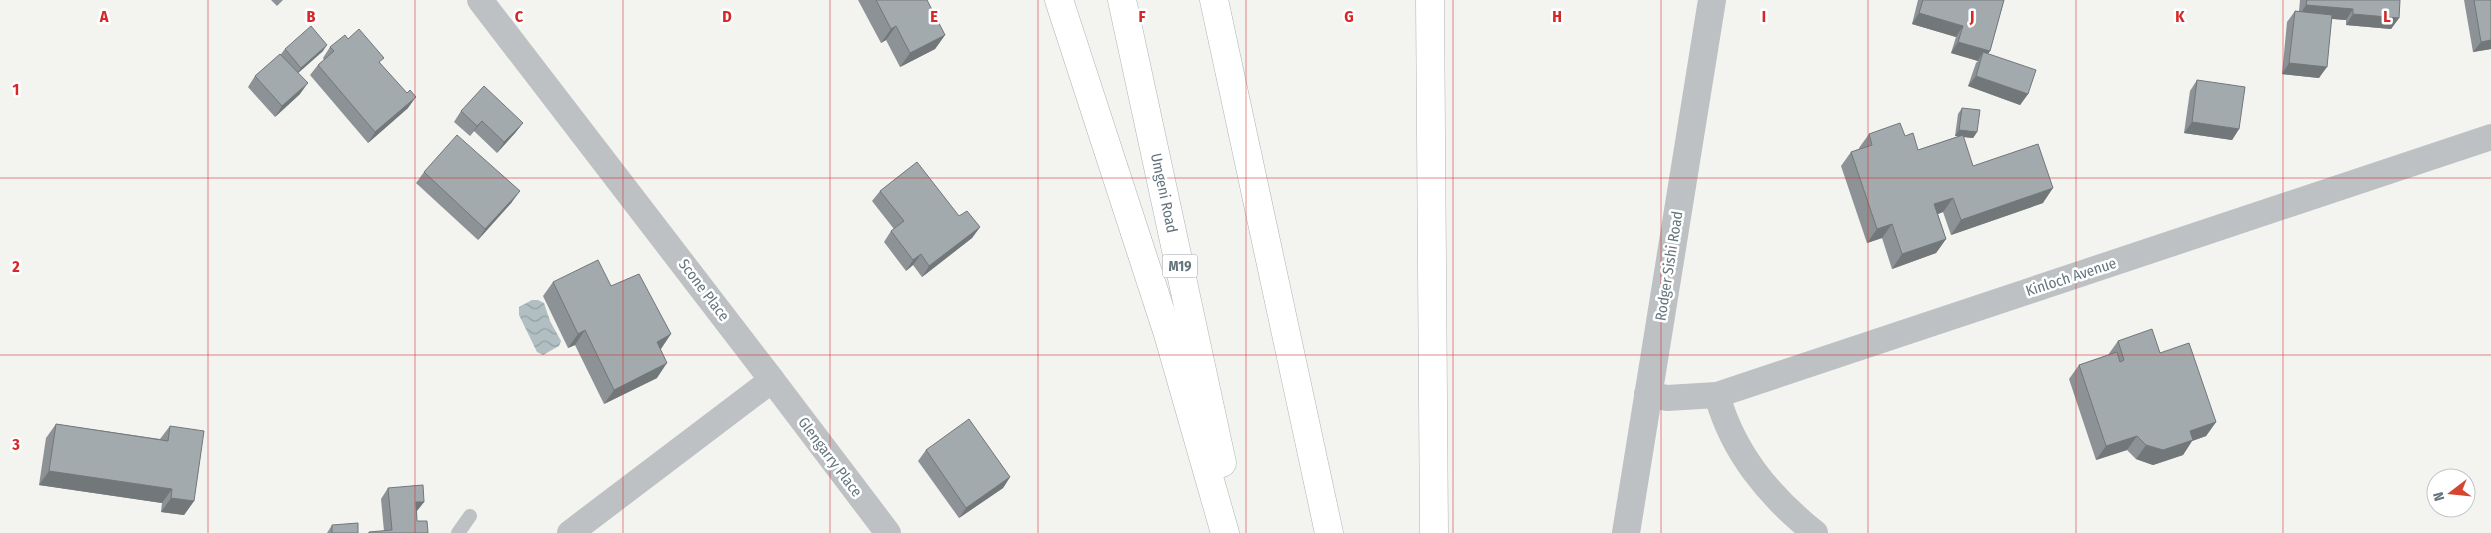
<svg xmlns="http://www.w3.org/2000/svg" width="2491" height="533" font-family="'Fira Sans Condensed',sans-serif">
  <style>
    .water { fill: url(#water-waves) }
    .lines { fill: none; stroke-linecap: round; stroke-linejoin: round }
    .motorway-casing { stroke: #aeb2b5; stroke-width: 29 }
    .service { stroke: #bdc1c4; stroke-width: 14 }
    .minor { stroke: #bdc1c4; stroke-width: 26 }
    .tertiary { stroke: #bdc1c4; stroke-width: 28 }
    .motorway { stroke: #fff; stroke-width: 28 }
    .wall { fill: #8c9296 }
    .shaded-wall { fill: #72777a }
    .building { fill: #a3aaae; stroke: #72777a }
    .grid { fill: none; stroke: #d62828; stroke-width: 1; stroke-opacity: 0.55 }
    .labels { text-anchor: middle; stroke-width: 5; stroke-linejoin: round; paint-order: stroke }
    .shield { fill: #fff; stroke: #939ea5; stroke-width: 1 }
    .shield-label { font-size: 14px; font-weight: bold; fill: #65757e }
    .street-label { font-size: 15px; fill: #65757e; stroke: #fff }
    .grid-label { font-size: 16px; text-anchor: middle; font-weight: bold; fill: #d62828; stroke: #fff; stroke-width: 5; stroke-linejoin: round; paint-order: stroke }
  </style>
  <defs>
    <pattern id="water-waves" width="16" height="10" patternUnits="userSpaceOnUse" patternTransform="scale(1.25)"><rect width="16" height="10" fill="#b2bfc2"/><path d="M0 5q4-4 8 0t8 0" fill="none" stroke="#94a0a3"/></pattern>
  </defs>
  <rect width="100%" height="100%" fill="#f3f3f0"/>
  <path class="water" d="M532,300h6l6,3 6,18 11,20 -2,5 -16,9 -6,-3 -18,-37v-8z"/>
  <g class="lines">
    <defs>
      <g id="motorway">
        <path d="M1059,0l109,334 57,199"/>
        <path d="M1122,0l100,463"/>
        <path d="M1214,0l115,533"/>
        <path d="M1430,0l4,533"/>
      </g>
    </defs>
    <use href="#motorway" class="motorway-casing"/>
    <path class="service" d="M458,533l12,-17"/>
    <g class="minor">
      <path d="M480,0l292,380 -202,153"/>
      <path d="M772,380l116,153"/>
      <path d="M1647,394l20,4 50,-3 774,-258"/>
      <path d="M1717,395c16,58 52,101 98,138"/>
    </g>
    <path class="tertiary" d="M1626,533l86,-533"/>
    <use href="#motorway" class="motorway"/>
  </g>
  <g class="wall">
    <path d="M271,0h12l-6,6z"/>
    <path d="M858,0h69l18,35 -10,14 -35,18 -14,-27 -5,3z"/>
    <path d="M1918,0h86l-14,51 -2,3 40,40 -8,11 -52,-19 8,-23 2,-2 -27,-8 5,-16 -44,-13z"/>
    <path d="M2300,0h100l-1,18 -8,11 -45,-4v-5l-14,-1 -13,59 -37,-4 5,-52 8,-11h4z"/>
    <path d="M2464,0h27v49l-18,3z"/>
    <path d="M348,39l32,24 28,45 -40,35 -58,-68 8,-10 6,-5 -1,-2 7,-11z"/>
    <path d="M285,49l38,2 -25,22 2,21 -25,23 -27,-30 7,-11 26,-22z"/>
    <path d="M2197,80l42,49 -7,11 -48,-7 6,-42z"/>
    <path d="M1962,108l15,24 -4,6 -10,-1 10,29 70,37 -92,32 -8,-23 -5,2 8,25 -10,14 -44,16 -10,-31 -15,5 -26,-77 10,-14 8,-3v-1l10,-14 49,16 41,-14h-4l3,-22z"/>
    <path d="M461,111l62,12 -8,10 -18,20 -23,-22 -4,5 -16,-14z"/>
    <path d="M424,172l88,30 -34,38 -62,-57z"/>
    <path d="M880,191l79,25 21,11 -8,11 -50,39 -9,-12 -7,6 -22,-29 7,-11 3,-2 -22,-28z"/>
    <path d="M553,282l58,4 50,63 -4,29 -53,26 -29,-59 -7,3 -25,-52z"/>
    <path d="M2118,341l42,12 56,69 -10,14 -14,5 -9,14 -30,10 -17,-6 -9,-9 -31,10 -27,-81 10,-14 29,-10z"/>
    <path d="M56,424l104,15 10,-13 24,75 -10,14 -23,-3 1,-9 -123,-18 7,-47z"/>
    <path d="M926,450l84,27 -7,11 -44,30 -41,-57z"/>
    <path d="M388,488l36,14 -8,10 1,9 11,12h-60l1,-1 15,-1 -3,-32z"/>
    <path d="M332,525l26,8h-31z"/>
  </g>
  <g class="shaded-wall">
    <path d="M2306,5l47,4 -7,11 -47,-4z"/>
    <path d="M1919,13l44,13 -7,11 -44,-13z"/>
    <path d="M2353,14l46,4 -8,11 -45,-4z"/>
    <path d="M896,26l-10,14 -5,3 10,-14z"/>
    <path d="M945,35l-10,14 -35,18 10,-14z"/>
    <path d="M2491,40v9l-18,3 8,-10z"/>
    <path d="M1958,42l32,9 -8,11 1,-10 -5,9 -27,-8z"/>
    <path d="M327,45l-4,6 -26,23 4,-6z"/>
    <path d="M2289,63l38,4 -8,11 -37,-4z"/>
    <path d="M1976,76l52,18 -8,11 -52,-19z"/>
    <path d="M308,83l-8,11 -25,23 7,-11z"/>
    <path d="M416,97l-8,11 -40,35 7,-11z"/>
    <path d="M482,121l-12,15 7,-10z"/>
    <path d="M2192,122l47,7 -7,11 -48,-7z"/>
    <path d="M523,123l-8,10 -18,20 7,-11z"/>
    <path d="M1959,130l18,2 -4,6 -18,-2z"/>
    <path d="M2053,188l-10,15 -92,32 10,-15z"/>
    <path d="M520,191l-8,11 -34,38 7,-11z"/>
    <path d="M1953,198l-10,14 -19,7 10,-15z"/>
    <path d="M1892,224l-10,14 -15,5 10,-14z"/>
    <path d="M980,227l-8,11 -50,39 7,-11z"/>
    <path d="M1946,239l-10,14 -44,16 10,-15z"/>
    <path d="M921,254l-8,11 -7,6 7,-11z"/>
    <path d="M585,330l-10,15 -7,3 10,-14z"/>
    <path d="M671,334l-10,15 -14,7 10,-14z"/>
    <path d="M667,363l-10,15 -53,26 10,-14z"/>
    <path d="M2216,422l-10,14 -14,5 -9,14 -30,10 -17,-6 10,-14z"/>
    <path d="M2137,436l-10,14 -31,10 10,-14z"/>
    <path d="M49,471l123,18 -10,14 -123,-18z"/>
    <path d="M1010,477l-7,11 -44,30 7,-10z"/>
    <path d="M171,498l23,3 -10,14 -23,-3z"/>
    <path d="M416,502h8l-8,10z"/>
  </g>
  <g class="building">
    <path d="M876,0h51l18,35 -35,18 -14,-27 -5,3z"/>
    <path d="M1923,0h81l-14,51 -32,-9 5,-16 -44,-13z"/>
    <path d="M2307,0h93l-1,18 -46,-4v-5l-47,-4z"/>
    <path d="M2474,0h17v40l-10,2z"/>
    <path d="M2295,11l37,4 -5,52 -38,-4z"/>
    <path d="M311,26l16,19 -26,23 -16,-19z"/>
    <path d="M359,29l25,29 -5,4 28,31 3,-3 6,7 -41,35 -57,-67 16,-14 -4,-4 15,-12 3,4z"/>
    <path d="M1983,52l53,18 -8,24 -52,-18z"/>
    <path d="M280,54l28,29 -26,23 -27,-30z"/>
    <path d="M2197,80l48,7 -6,42 -47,-7z"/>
    <path d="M484,86l39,37 -19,19 -22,-21 -5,5 -16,-15z"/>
    <path d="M1962,108l18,2 -3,22 -18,-2z"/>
    <path d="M1900,123l5,13 8,-3 5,17 45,-15 10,31 65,-22 15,44 -92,32 -8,-22 -19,6 12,35 -44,15 -10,-30 -15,5 -26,-77 21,-7 -3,-11z"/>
    <path d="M457,135l63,56 -35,38 -61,-57z"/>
    <path d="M917,162l42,54 8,-5 13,16 -51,39 -8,-12 -8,6 -22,-29 13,-10 -24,-30z"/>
    <path d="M598,260l13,26 28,-12 32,60 -14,8 10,21 -53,27 -29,-60 -7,4 -25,-52z"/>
    <path d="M2152,329l8,24 29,-10 27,79 -26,9 3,9 -30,10 -17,-5 -9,-9 -31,10 -27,-81 38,-13 3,10 4,-2 -6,-19z"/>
    <path d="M969,419l41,58 -44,31 -40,-58z"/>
    <path d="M56,424l112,17 2,-15 34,5 -10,70 -23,-3 1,-9 -123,-18z"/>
    <path d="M423,485l1,17h-8l1,19h10l1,12h-59v-1l23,-2 -4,-42z"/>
    <path d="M358,523v10h-26v-8z"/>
  </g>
  <path class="grid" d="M208,0v533M415,0v533M623,0v533M830,0v533M1038,0v533M1246,0v533M1453,0v533M1661,0v533M1868,0v533M2076,0v533M2283,0v533M0,178h2491M0,355h2491"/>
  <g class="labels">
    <rect class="shield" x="1162.5" y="254.5" width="35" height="23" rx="4"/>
    <g class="shield-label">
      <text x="1180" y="271">M19</text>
    </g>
    <g class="street-label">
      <text transform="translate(1164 193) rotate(78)" y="5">Umgeni Road</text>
      <text transform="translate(1669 266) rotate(-81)" y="5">Rodger Sishi Road</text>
      <text transform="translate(2071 277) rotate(-18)" y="5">Kinloch Avenue</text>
      <text transform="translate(704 290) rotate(53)" y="5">Scone Place</text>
      <text transform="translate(830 457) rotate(53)" y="5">Glengarry Place</text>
    </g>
  </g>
  <g class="grid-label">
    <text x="104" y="22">A</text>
    <text x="311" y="22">B</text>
    <text x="519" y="22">C</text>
    <text x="727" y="22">D</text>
    <text x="934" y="22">E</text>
    <text x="1142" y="22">F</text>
    <text x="1349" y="22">G</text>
    <text x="1557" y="22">H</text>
    <text x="1764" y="22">I</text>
    <text x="1972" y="22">J</text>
    <text x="2180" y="22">K</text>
    <text x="2387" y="22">L</text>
    <text x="16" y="95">1</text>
    <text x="16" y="272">2</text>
    <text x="16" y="450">3</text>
  </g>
  <g transform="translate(2451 493) rotate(254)"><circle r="24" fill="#ffffff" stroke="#c1c8cb"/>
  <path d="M0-4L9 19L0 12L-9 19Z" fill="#d4462f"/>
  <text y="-8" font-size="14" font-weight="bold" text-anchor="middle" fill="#65757e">N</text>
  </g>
</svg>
